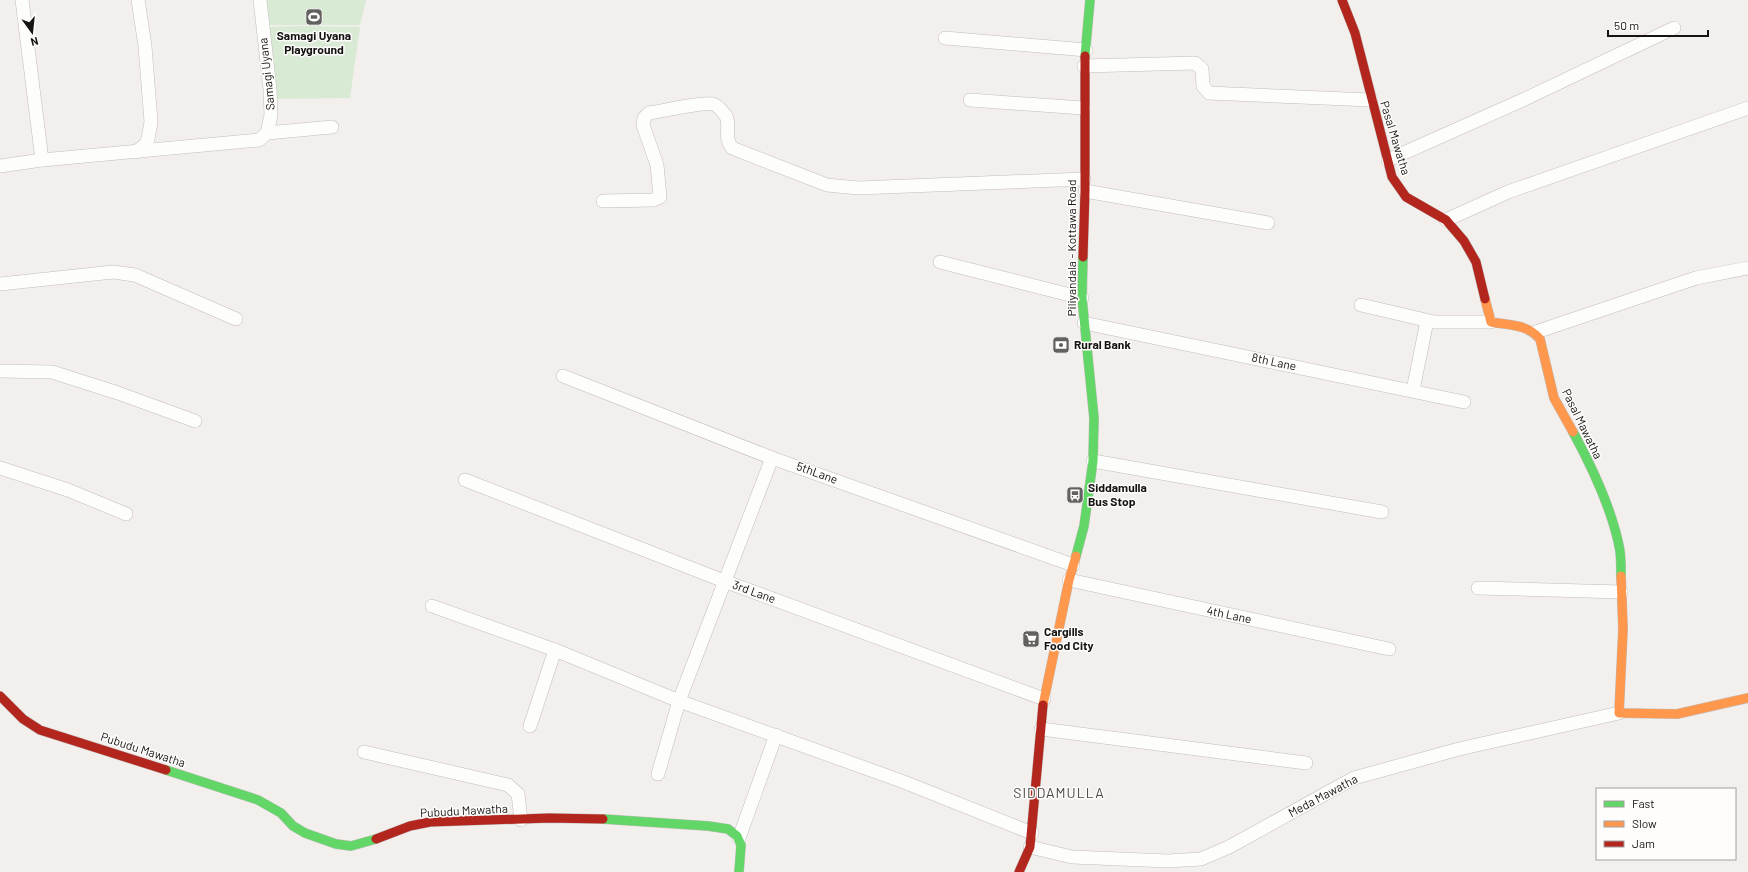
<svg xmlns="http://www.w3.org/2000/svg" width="1748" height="872" font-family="Barlow,sans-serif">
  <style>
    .green { fill: #d8ead3 }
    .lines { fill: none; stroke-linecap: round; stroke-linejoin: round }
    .street-casing { stroke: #c0bebc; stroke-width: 14 }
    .fast-casing { stroke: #c0bebc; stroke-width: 10 }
    .slow-casing { stroke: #c0bebc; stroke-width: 10 }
    .jam-casing { stroke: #c0bebc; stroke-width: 10 }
    .street { stroke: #fdfdfc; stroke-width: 13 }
    .fast { stroke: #63d668; stroke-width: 9 }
    .slow { stroke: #ff974d; stroke-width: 9 }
    .jam { stroke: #b3261e; stroke-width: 9 }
    .labels { text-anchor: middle; stroke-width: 3; stroke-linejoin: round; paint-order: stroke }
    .poi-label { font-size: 12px; font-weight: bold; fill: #161412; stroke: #fefdfc; text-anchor: start }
    .street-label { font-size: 12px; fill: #161412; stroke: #fefdfc }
    .quarter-label { font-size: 14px; letter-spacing: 1px; fill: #4b4642; stroke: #fefdfc }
  </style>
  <rect width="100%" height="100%" fill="#f2efed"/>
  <g class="green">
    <path d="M264,0h102l-6,25h-94z"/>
    <path d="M304,26l56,1 -10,71 -75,1 -9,-72z"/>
  </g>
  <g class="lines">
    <defs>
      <g id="street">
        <path d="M22,0l20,160"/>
        <path d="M945,38l141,12"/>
        <path d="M1084,66l111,-3 7,6 1,17 6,7 162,7"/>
        <path d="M970,100l113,8"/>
        <path d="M267,133l65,-6"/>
        <path d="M136,152l10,-8 2,-5 3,-17 -6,-76 -7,-46"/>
        <path d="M1388,160l137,-61 149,-71"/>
        <path d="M0,166l42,-6 217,-20 8,-7 4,-18 -1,-26 -10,-89"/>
        <path d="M1085,191l183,32"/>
        <path d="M603,201l50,-1 7,-3 -3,-32 -14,-40 1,-7 5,-5c15,-2 51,-11 64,-9 5,1 10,8 13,12 5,11 -3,20 6,32l95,37 31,3 226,-9"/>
        <path d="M1446,220l62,-28 240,-84"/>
        <path d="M940,262l142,36"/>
        <path d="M0,284l113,-12 22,3 101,44"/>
        <path d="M1361,305l73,17h57"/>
        <path d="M1084,323l380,79"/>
        <path d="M1536,332l160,-54 52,-10"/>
        <path d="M0,371l52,1 66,21 77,28"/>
        <path d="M563,376l209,82 301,107"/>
        <path d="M1413,390l14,-69"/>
        <path d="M1093,461l289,51"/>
        <path d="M0,468l68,22 58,24"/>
        <path d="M465,480l259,101 320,118"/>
        <path d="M1069,580l320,69"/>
        <path d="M1478,588l143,4"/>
        <path d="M432,606l123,44 124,51 225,81 128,51"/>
        <path d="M530,726l25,-76"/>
        <path d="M1041,729l265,34"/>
        <path d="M364,752l144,33 10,9 3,26"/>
        <path d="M658,774l21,-73 93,-243"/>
        <path d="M739,838l37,-103"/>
        <path d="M1030,847l42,10 96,4 33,-2 28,-12 125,-69 105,-29 160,-36"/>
      </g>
      <g id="fast">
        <path d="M1085,56l5,-56"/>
        <path d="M1573,432c19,35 40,79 47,119 1,8 1,17 1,25"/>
        <path d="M1076,556l8,-30 9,-65 1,-43 -12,-120 1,-41"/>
        <path d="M166,770l92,30 23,13 12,13 12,7 31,11 15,2 25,-7"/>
        <path d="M603,819l105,7 20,3 9,7 4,9 -2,27"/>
      </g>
      <g id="slow">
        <path d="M1485,299l6,23c18,3 36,2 49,17l14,59 19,34"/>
        <path d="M1621,576l2,53 -4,84 58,1 71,-16"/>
        <path d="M1043,705l26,-125 7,-24"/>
      </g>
      <g id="jam">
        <path d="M1342,0l13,33 37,144 14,20 40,23 18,21 12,21 9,37"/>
        <path d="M1083,257l2,-66v-135"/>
        <path d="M0,696l23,23 17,11 126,40"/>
        <path d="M376,839l34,-13 20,-4 119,-4 54,1"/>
        <path d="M1019,872l11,-25 13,-142"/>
      </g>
    </defs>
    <use href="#street" class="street-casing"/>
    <use href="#fast" class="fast-casing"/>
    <use href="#slow" class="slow-casing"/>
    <use href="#jam" class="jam-casing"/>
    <use href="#street" class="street"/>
    <use href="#fast" class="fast"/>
    <use href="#slow" class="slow"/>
    <use href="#jam" class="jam"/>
  </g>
  <defs>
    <symbol id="stadium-square" viewBox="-11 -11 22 22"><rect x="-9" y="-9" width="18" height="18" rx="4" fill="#63615f" stroke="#fefdfc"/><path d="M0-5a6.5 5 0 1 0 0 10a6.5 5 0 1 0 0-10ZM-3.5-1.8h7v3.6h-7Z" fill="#fff"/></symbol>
    <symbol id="bank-square" viewBox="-11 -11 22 22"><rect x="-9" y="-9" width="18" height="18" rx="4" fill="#63615f" stroke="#fefdfc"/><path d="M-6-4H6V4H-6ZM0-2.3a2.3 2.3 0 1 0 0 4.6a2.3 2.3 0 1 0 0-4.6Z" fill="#fff"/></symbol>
    <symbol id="bus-square" viewBox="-11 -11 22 22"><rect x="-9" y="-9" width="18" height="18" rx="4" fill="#63615f" stroke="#fefdfc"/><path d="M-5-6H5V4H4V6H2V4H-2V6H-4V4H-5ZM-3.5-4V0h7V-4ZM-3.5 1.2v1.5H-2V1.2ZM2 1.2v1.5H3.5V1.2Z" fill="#fff"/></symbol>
    <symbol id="supermarket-square" viewBox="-11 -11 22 22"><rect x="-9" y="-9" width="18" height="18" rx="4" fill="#63615f" stroke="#fefdfc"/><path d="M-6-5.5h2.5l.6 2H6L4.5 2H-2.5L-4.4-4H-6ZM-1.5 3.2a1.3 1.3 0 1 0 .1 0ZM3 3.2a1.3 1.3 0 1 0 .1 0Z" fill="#fff"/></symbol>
  </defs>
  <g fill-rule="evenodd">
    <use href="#stadium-square" x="304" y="7" width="20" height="20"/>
    <use href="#bank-square" x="1051" y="335" width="20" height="20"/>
    <use href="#bus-square" x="1065" y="485" width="20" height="20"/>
    <use href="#supermarket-square" x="1021" y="629" width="20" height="20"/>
  </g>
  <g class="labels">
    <g class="poi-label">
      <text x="314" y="40" text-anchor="middle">Samagi Uyana<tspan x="314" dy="14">Playground</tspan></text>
      <text x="1074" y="349">Rural Bank</text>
      <text x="1088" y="492">Siddamulla<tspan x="1088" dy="14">Bus Stop</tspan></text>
      <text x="1044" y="636">Cargills<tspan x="1044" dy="14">Food City</tspan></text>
    </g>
    <g class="street-label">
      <text transform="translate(267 74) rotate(-96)" y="4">Samagi Uyana</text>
      <text transform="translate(1395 138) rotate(73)" y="4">Pasal Mawatha</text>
      <text transform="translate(1072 248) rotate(-90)" y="4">Piliyandala - Kottawa Road</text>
      <text transform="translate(1274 362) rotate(12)" y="4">8th Lane</text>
      <text transform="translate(1582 424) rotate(64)" y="4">Pasal Mawatha</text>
      <text transform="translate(817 473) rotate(20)" y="4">5thLane</text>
      <text transform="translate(754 592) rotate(20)" y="4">3rd Lane</text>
      <text transform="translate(1229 615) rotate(12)" y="4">4th Lane</text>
      <text transform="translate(143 750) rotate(18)" y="4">Pubudu Mawatha</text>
      <text transform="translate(1323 796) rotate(-28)" y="4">Meda Mawatha</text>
      <text transform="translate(464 811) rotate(-3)" y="4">Pubudu Mawatha</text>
    </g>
    <g class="quarter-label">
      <text x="1059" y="798">SIDDAMULLA</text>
    </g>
  </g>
  <rect x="1596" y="788" width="140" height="72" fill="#fefdfc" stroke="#a1a09e"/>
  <rect x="1604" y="801" width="20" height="6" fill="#63d668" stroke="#a1a09e"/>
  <text x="1632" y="808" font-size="12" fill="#161412">Fast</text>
  <rect x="1604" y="821" width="20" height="6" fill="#ff974d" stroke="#a1a09e"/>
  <text x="1632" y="828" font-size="12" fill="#161412">Slow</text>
  <rect x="1604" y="841" width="20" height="6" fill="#b3261e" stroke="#a1a09e"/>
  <text x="1632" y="848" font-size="12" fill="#161412">Jam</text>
  <g transform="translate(32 32) rotate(165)" stroke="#fefdfc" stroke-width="3" paint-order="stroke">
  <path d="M0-3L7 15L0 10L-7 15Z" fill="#161412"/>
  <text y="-6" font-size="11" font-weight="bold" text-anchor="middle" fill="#161412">N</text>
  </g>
  <path d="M1608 30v6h100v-6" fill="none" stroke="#161412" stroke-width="2"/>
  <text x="1614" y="30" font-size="12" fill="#161412" stroke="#fefdfc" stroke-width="3" paint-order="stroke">50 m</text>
</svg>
